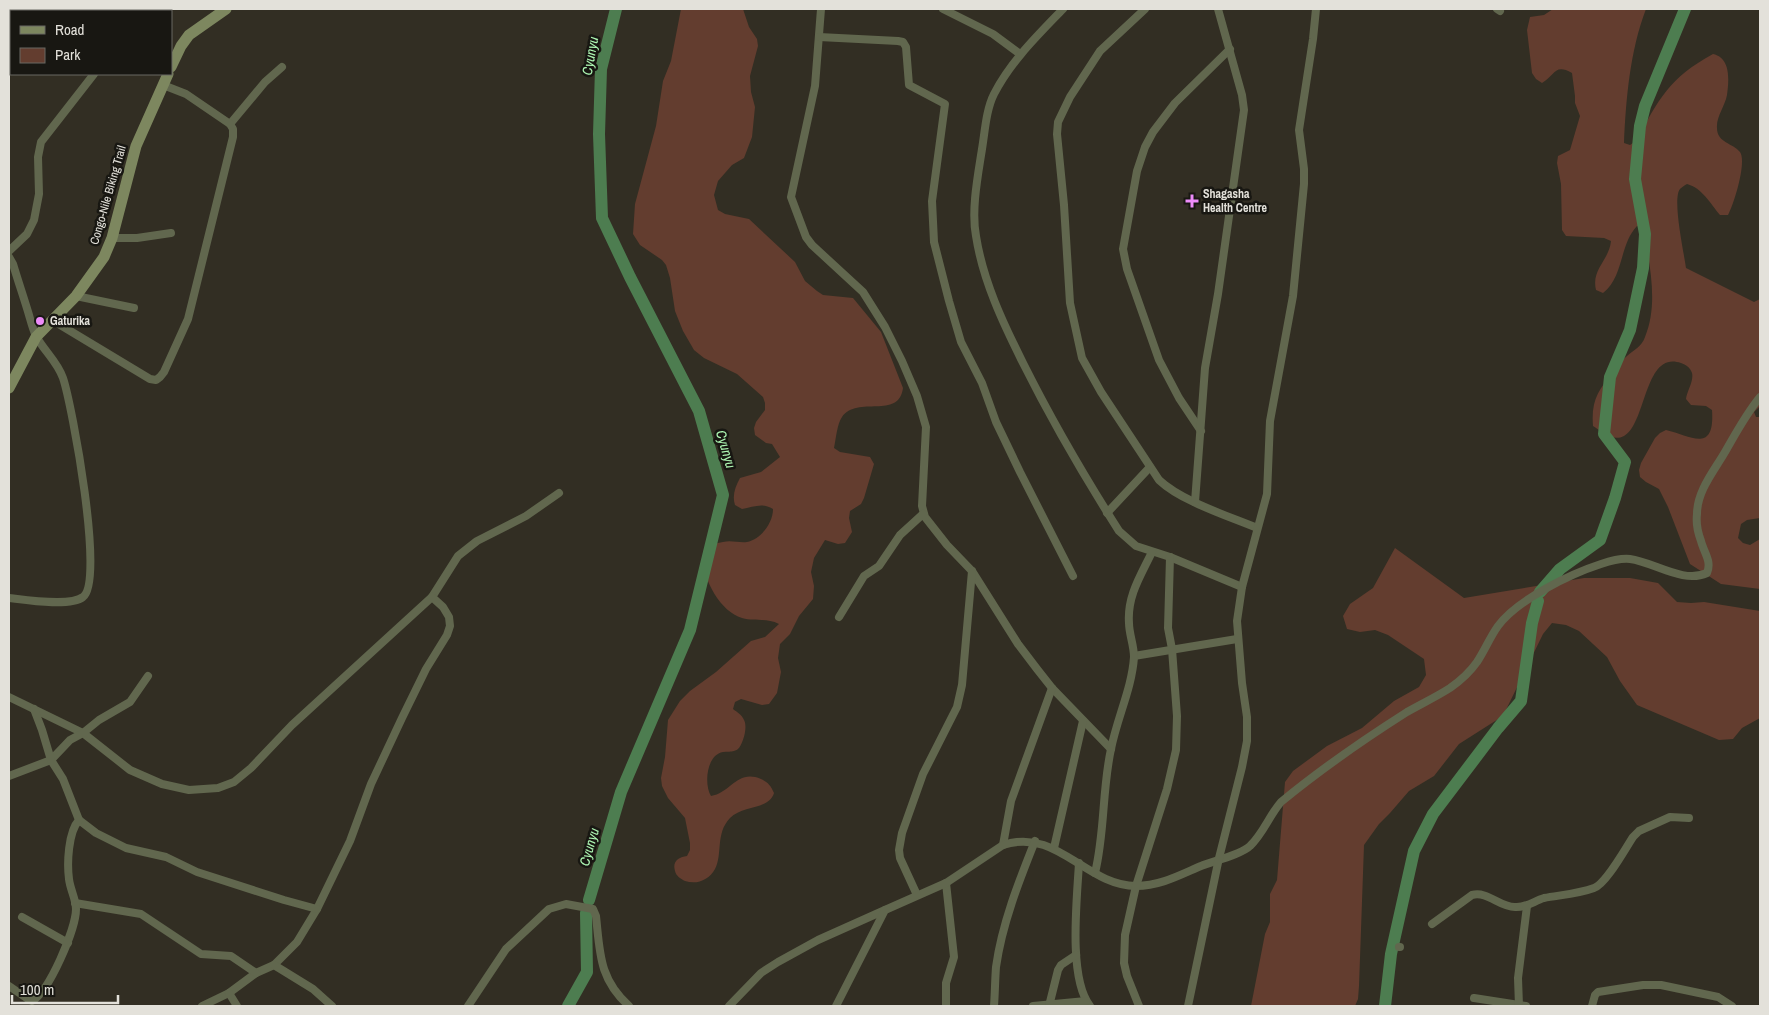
<svg xmlns="http://www.w3.org/2000/svg" width="1769" height="1015" font-family="'Archivo Narrow',sans-serif">
  <style>
    .green { fill: #633d2f }
    .lines { fill: none; stroke-linecap: round; stroke-linejoin: round }
    .river { stroke: #4d7d50; stroke-width: 12 }
    .minor { stroke: #61674e; stroke-width: 8 }
    .secondary { stroke: #7d875f; stroke-width: 11 }
    .poi-dot { fill: #ed8cf9; stroke: #181712; stroke-width: 2 }
    .labels { text-anchor: middle; stroke-width: 5; stroke-linejoin: round; paint-order: stroke }
    .poi-label { font-size: 12px; font-weight: bold; fill: #e3e1da; stroke: #181712; text-anchor: start }
    .street-label { font-size: 12px; fill: #e3e1da; stroke: #181712 }
    .water-label { font-size: 14px; font-style: italic; fill: #aef7b3; stroke: #181712 }
  </style>
  <rect width="100%" height="100%" fill="#322e23"/>
  <g class="green">
    <path d="M681,9h62l6,18 8,12 1,7 -8,30 1,16 4,15 -3,30 -8,21 -12,7 -14,16 -4,14 4,15 7,4 24,5 46,43 10,19 12,10 6,4 30,3 28,34 22,56c-4,32 -46,7 -61,29 -5,7 -6,22 -8,31l6,4 30,5 4,7 -10,34 -3,6 -11,7 -1,7 3,14 -7,11 -7,1 -13,-4 -11,18 -3,14 3,14 -1,13 -14,17 -9,18 -10,10 -2,14 3,14 -4,21 -8,11 -7,1 -21,-6 -6,3 -2,7c4,3 9,6 11,11 4,7 -1,24 -6,29 -6,4 -9,2 -15,3 -17,3 -19,33 -12,44 20,-3 26,-27 50,-17 7,3 10,7 13,14 -5,17 -31,12 -44,25 -15,16 -7,36 -15,51 -6,11 -18,16 -30,12 -4,-2 -9,-5 -10,-10 -3,-10 4,-14 12,-15l3,-6v-7l-5,-25 -17,-20 -6,-12 -1,-8 4,-21 3,-37 12,-19 10,-10 26,-19 35,-31 14,-4 14,-13c-13,-7 -24,-2 -37,-6 -24,-7 -44,-47 -38,-69 6,-3 12,-6 19,-7 8,-2 16,1 24,0 14,-3 26,-19 26,-33 -10,-7 -20,-2 -31,0l-7,-4c-3,-9 0,-18 5,-27l21,-6 19,-15 -8,-13 -6,-1 -11,-8 -1,-7 2,-6 9,-12v-7l-2,-6 -26,-23 -33,-16 -10,-8 -11,-19 -8,-20 -5,-33 -4,-13 -4,-5 -22,-15 -7,-11 2,-30 21,-78 7,-45 8,-20z"/>
    <path d="M1553,9h93c-16,42 -20,89 -22,134l6,2 6,-4c23,-42 33,-63 77,-87 18,4 16,26 14,41 -2,11 -11,22 -10,33 0,15 16,15 23,24 7,10 -6,52 -12,63h-8c-10,-12 -18,-27 -33,-31 -2,1 -6,4 -7,5 -8,10 4,64 6,79l68,34 6,-3v107l-6,6 2,5h4v101l-13,2 -6,4 -3,14 5,5 7,2 10,-6v50l-39,-5 -31,-20 -22,-57 -9,-18 -13,-7 -6,-5 -1,-7 2,-7 14,-25 5,-5 6,-3c25,6 49,24 46,-20l-6,-4 -15,-1 -5,-6c1,-8 8,-18 6,-26 -2,-6 -6,-8 -11,-10 -37,-13 -34,60 -57,73 -11,6 -22,-4 -31,-10 -2,-25 5,-36 21,-55 4,-5 8,-11 13,-15 7,-6 15,-10 18,-19 14,-34 4,-73 -1,-107l-7,-4c-18,19 -13,51 -34,67l-7,-3c-5,-21 13,-29 15,-49l-7,-3 -38,-2 -4,-6 -1,-46 -4,-21 1,-7 12,-6 10,-34 -5,-13v-7l-3,-23c-18,-10 -17,3 -30,10l-6,-4 -4,-6 -5,-43 3,-13 14,-2z"/>
    <path d="M1395,548l69,50 120,-20h46l28,5 19,19 14,1 13,-1 56,9v107l-18,10 -9,11 -14,1 -82,-35 -17,-24 -13,-24 -28,-26 -13,-6 -14,-2 -9,11 -40,82 -44,28 -25,32 -25,15 -19,22 -11,11 -15,21 -5,141 -1,13 -3,7h-104l14,-72 5,-12v-28l7,-14 8,-98 8,-11 34,-25 35,-18 32,-27 25,-14 7,-12 -2,-16 -36,-24 -13,-5 -15,2 -13,-3 -4,-13 7,-12 23,-16z"/>
  </g>
  <g class="lines">
    <g class="river">
      <path d="M1540,592l20,-23 40,-29 15,-42 10,-36 -21,-28 6,-57 20,-47 13,-62 2,-34 -10,-55 5,-53 5,-20 40,-97"/>
      <path d="M589,900l32,-108 69,-162 33,-135 -24,-84 -69,-134 -28,-59 -3,-84 2,-65 15,-60"/>
      <path d="M568,1006l19,-34 -1,-59"/>
      <path d="M1385,1006l6,-52 23,-103 19,-37 65,-86 23,-27 11,-78 6,-22"/>
    </g>
    <g class="minor">
      <path d="M821,9l-6,77 -24,111 15,40 6,8 51,47 22,35 17,34 15,35 9,31 -4,79 3,11 22,28 25,26 46,73 19,25 15,19 59,61"/>
      <path d="M943,9l50,25 27,20"/>
      <path d="M1063,9c-25,26 -52,52 -69,85 -8,16 -9,37 -12,55 -4,26 -11,61 -6,87 7,45 27,87 47,127 29,58 61,113 96,168l17,15 34,11 72,30"/>
      <path d="M1145,9l-45,42 -30,46 -12,25 -1,12 7,71 6,98 12,55 19,34 58,88c22,21 69,36 98,48"/>
      <path d="M1497,9l3,2"/>
      <path d="M21,11l1,-2"/>
      <path d="M123,11l2,-2"/>
      <path d="M819,37l79,4 5,1 3,5 3,38 36,19 -13,97 2,41 15,59 12,41 21,41 14,39 24,50 53,104"/>
      <path d="M9,48l2,-7"/>
      <path d="M230,124l35,-42 17,-15"/>
      <path d="M112,238h25l34,-5"/>
      <path d="M9,251l18,-17 7,-14 5,-26 -1,-37 3,-15 53,-68"/>
      <path d="M9,257l4,7c5,17 11,34 16,51 2,7 4,15 7,21 8,15 21,25 27,42 9,27 42,204 20,219 -13,10 -57,3 -74,1"/>
      <path d="M76,296l58,12"/>
      <path d="M52,320l98,59 6,1 4,-3 4,-5 24,-53 45,-182v-8l-3,-5 -44,-30 -23,-9"/>
      <path d="M1201,431l-22,-33 -20,-38 -32,-91 -4,-20 14,-78 8,-24 8,-15 22,-29 55,-54"/>
      <path d="M1195,502l10,-134 13,-74 26,-184 -2,-15 -24,-86"/>
      <path d="M1107,513l43,-46"/>
      <path d="M432,597l26,-41 19,-15 49,-25 33,-23"/>
      <path d="M839,617l25,-41 15,-10 21,-31 23,-21"/>
      <path d="M1134,656l103,-17"/>
      <path d="M9,697l74,36 47,37 32,14 27,6 29,-2 16,-6 17,-14 41,-43 140,-128 11,10 6,10 1,9 -3,9 -21,34 -24,49 -31,66 -21,57 -33,68 -20,33 -23,23 -18,8 -27,20 -27,13"/>
      <path d="M9,776l42,-16 19,-20 13,-7 16,-13 31,-18 18,-26"/>
      <path d="M79,820l17,13 30,15 40,9 31,15 87,28 33,9"/>
      <path d="M1003,845l8,-44 41,-113"/>
      <path d="M1054,848l29,-127"/>
      <path d="M1079,863c-2,36 -11,115 11,143"/>
      <path d="M1095,873c10,-41 7,-83 16,-124 6,-31 21,-61 23,-92 0,-12 -5,-23 -5,-34 -2,-27 12,-48 23,-71"/>
      <path d="M946,883l8,74 -8,26v23"/>
      <path d="M917,895l-17,-37 -1,-8 3,-17 21,-59 34,-67 5,-22 10,-114"/>
      <path d="M75,903l66,11 60,40 30,2 25,17"/>
      <path d="M22,917l46,26"/>
      <path d="M1432,924l40,-29c16,-4 27,12 43,12 11,1 19,-6 29,-9 16,-3 34,-4 50,-10 12,-4 31,-39 39,-51l6,-6 31,-14 19,1"/>
      <path d="M1399,947h1"/>
      <path d="M274,965l39,24 19,17"/>
      <path d="M9,986l19,13 4,2c17,-9 44,-72 44,-92 0,-10 -6,-20 -7,-30 -2,-15 -1,-47 10,-59l-16,-41 -12,-19 -9,-30 -8,-21"/>
      <path d="M229,993l8,13"/>
      <path d="M1474,998l52,8"/>
      <path d="M468,1006l38,-57 43,-40 17,-5 27,5 3,7c4,37 3,63 33,90"/>
      <path d="M729,1006l32,-33 17,-11 40,-22 67,-30"/>
      <path d="M836,1006l49,-96 61,-27 57,-38c54,-18 83,41 133,41 24,0 44,-11 65,-20 13,-5 41,-12 49,-20 13,-12 19,-30 31,-44 40,-33 82,-62 126,-90 14,-8 29,-15 43,-24 10,-7 20,-16 27,-26 8,-12 13,-25 21,-36 19,-26 72,-52 103,-62 9,-3 20,-6 29,-5 24,3 53,25 77,14 5,-12 -3,-20 -6,-32 -3,-8 -5,-19 -4,-27 0,-23 17,-43 28,-62 11,-19 21,-38 35,-55"/>
      <path d="M994,1006c1,-13 1,-26 2,-39 6,-43 23,-86 39,-126"/>
      <path d="M1033,1006l53,-5"/>
      <path d="M1049,1006l9,-36 3,-5 15,-10"/>
      <path d="M1139,1006l-12,-30 -3,-13 1,-28 11,-49 31,-97 9,-39 1,-34 -5,-67 -4,-21 2,-71"/>
      <path d="M1188,1006l31,-148 23,-91 5,-26v-24l-5,-34 -5,-62 5,-34 25,-93 3,-73 23,-125 11,-112v-15l-5,-39 14,-91 3,-30"/>
      <path d="M1519,1006l-1,-28 9,-72"/>
      <path d="M1592,1006l3,-11 3,-3 45,-7h18l57,12 14,9"/>
    </g>
    <g class="secondary">
      <path d="M171,67l10,-21 8,-11 37,-26"/>
      <path d="M9,388l27,-51 40,-41 28,-39 8,-19 24,-92 32,-72"/>
    </g>
  </g>
  <g class="poi-dot">
    <path d="M1189.5 193.5h5v5h5v5h-5v5h-5v-5h-5v-5h5z"/>
    <circle cx="40" cy="321" r="5"/>
  </g>
  <g class="labels">
    <g class="poi-label">
      <text x="1203" y="198">Shagasha<tspan x="1203" dy="14">Health Centre</tspan></text>
      <text x="50" y="325">Gaturika</text>
    </g>
    <g class="street-label">
      <text transform="translate(108 195) rotate(-74)" y="4">Congo-Nile Biking Trail</text>
    </g>
    <g class="water-label">
      <text transform="translate(590 56) rotate(-80)" y="5">Cyunyu</text>
      <text transform="translate(726 449) rotate(74)" y="5">Cyunyu</text>
      <text transform="translate(589 847) rotate(-74)" y="5">Cyunyu</text>
    </g>
  </g>
  <rect width="1769" height="1015" fill="none" stroke="#e3e1da" stroke-width="20"/>
  <rect x="10" y="10" width="162" height="65" fill="#181712" stroke="#696862"/>
  <rect x="20" y="26" width="25" height="8" fill="#7d875f" stroke="#696862"/>
  <text x="55" y="35" font-size="15" fill="#e3e1da">Road</text>
  <rect x="20" y="48" width="25" height="15" fill="#633d2f" stroke="#696862"/>
  <text x="55" y="60" font-size="15" fill="#e3e1da">Park</text>
  <path d="M12 995v8h106v-8" fill="none" stroke="#e3e1da" stroke-width="2.5"/>
  <text x="20" y="995" font-size="15" fill="#e3e1da" stroke="#181712" stroke-width="4" paint-order="stroke">100 m</text>
</svg>
